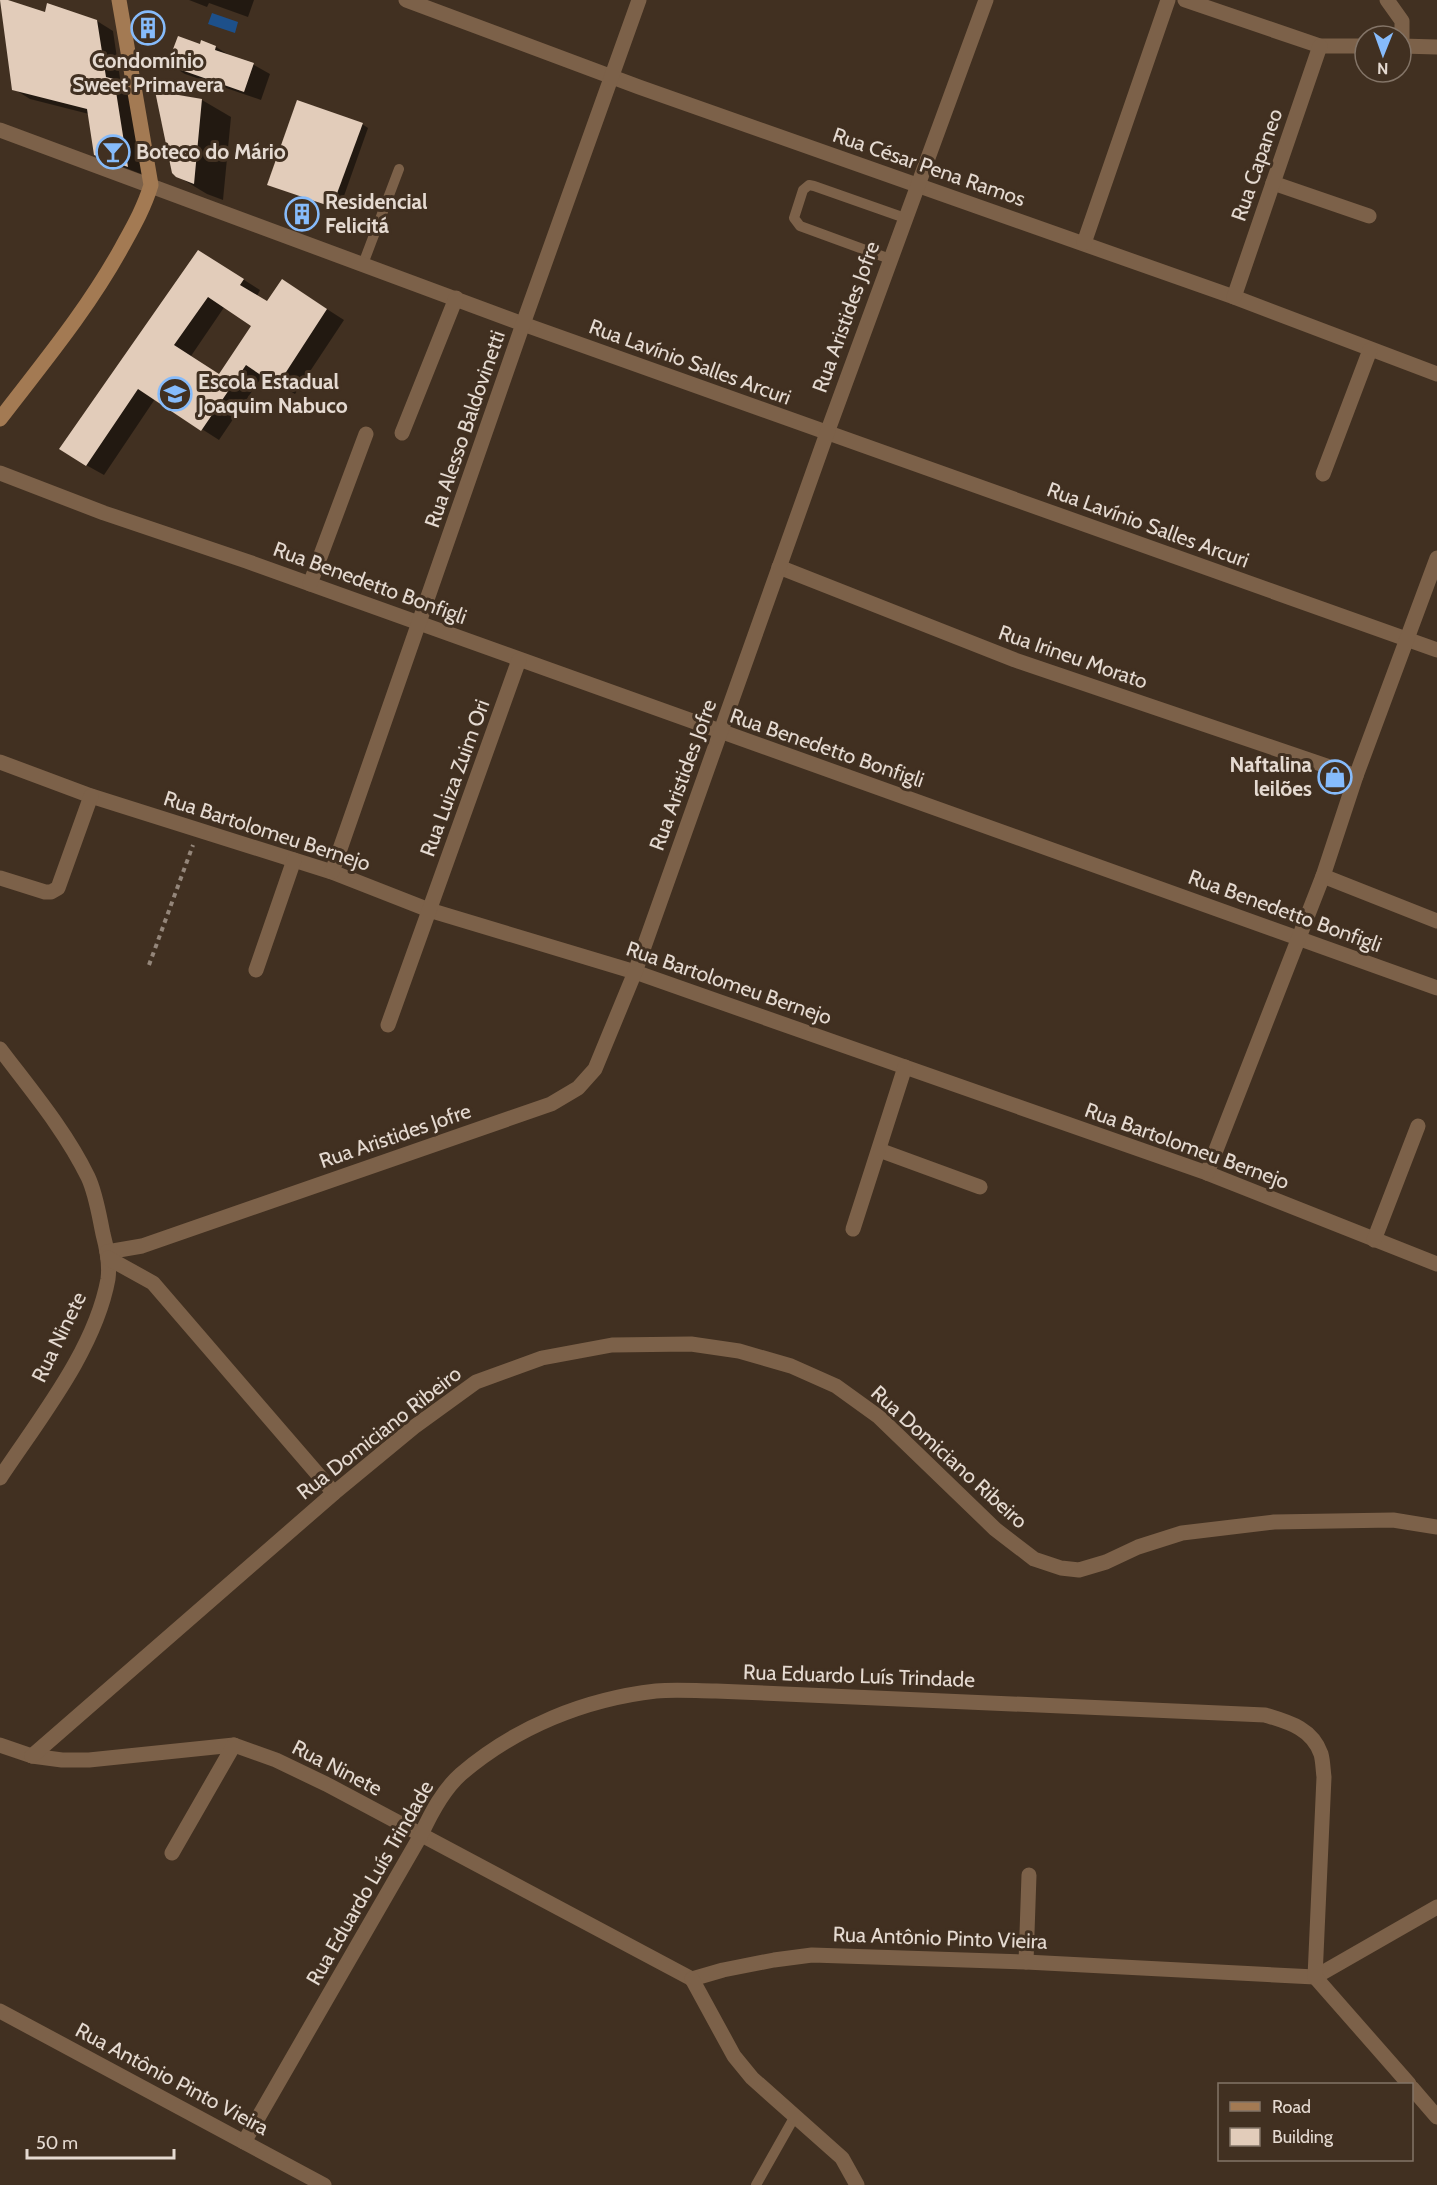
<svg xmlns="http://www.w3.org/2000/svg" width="1437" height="2185" font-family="Cabin,sans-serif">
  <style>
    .water { fill: #1d508a }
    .shadow { fill: #0007; fill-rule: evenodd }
    .building { fill: #e2ccba; fill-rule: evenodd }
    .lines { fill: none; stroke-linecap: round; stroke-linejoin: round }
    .path { stroke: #94867a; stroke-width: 4; stroke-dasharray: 4.5 4.5; stroke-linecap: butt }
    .lane { stroke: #7c6149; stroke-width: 10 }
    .street { stroke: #7c6149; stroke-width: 15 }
    .secondary { stroke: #a37a53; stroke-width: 15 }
    .labels { text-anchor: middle; stroke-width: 6; stroke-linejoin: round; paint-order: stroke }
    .poi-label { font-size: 21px; font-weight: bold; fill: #e5dad1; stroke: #413021; text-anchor: start }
    .street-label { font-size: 21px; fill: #e5dad1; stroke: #413021 }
  </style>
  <rect width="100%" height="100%" fill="#413021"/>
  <path class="water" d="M212,13l26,9 -3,11 -27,-9z"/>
  <g class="shadow">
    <path d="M2,0l44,14 51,7 16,10 8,54 9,5 14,85 -31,-12 -17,-9 -7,-40 -59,-15 -16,-10z"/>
    <path d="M189,0h65l-6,17 -39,-14 -2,4z"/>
    <path d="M202,42l14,5 16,10 22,8 16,9 -9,26 -76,-26 -16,-10 32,-18z"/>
    <path d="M202,100l29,17 -8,83 -16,-6 -30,-18z"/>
    <path d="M362,124l6,4 -29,82 -71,-26z"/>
    <path d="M216,262l44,28 -3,6 11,7 15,-22 61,39 -49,74 -32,-19 -44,65 -64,-41 -51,76 -18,-10zM225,306l28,19 -33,51 -29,-20z"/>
  </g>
  <g class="building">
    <path d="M0,0h8l37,12 2,-9 50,17 9,57 8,2 14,88 -34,-12 -7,-46 -75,-19z"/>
    <path d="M178,36l22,8 1,-4 15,6 -1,4 39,13 -10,29 -77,-27z"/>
    <path d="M155,91l47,8 -8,85 -18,-7 -4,-4z"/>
    <path d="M297,100l66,23 -31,84 -65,-22z"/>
    <path d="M198,250l46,29 -4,6 27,16 15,-22 45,30 -50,77 -31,-21 -45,66 -63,-42 -52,77 -27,-17zM208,297l43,29 -32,48 -45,-29z"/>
  </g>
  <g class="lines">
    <path class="path" d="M149,965l44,-120"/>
    <g class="lane">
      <path d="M890,259l-90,-33 -6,-8 9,-28 6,-5 5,1 91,32"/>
      <path d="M363,264l36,-95"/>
      <path d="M756,2185l39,-69"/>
    </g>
    <g class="street">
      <path d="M406,0l233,87 595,210 203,77"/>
      <path d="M1185,0l135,46h45"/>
      <path d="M1387,0l15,21v25"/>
      <path d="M1401,46l36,1"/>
      <path d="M0,130l523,194 914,326"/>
      <path d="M1273,183l96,33"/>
      <path d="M1084,243l84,-243"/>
      <path d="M1234,297l86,-251"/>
      <path d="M402,433l54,-135"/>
      <path d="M0,473l104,40 142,48 1191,427"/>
      <path d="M1323,474l47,-124"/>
      <path d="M779,567l236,93 341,116"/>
      <path d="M310,584l56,-150"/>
      <path d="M0,762l91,34 241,76 97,38 206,62 270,95 302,106 230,91"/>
      <path d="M332,872l191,-548 116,-324"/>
      <path d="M1323,876l114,45"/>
      <path d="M0,878l45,14h6l7,-4 33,-92"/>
      <path d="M256,970l38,-110"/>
      <path d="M388,1025l131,-365"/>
      <path d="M0,1049c31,41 65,81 88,128 8,17 11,38 15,57 4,15 7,30 5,45 -13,71 -69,140 -108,199"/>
      <path d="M879,1150l101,37"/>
      <path d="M1207,1173l116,-297 33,-100 81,-218"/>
      <path d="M853,1229l52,-162"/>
      <path d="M1374,1240l44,-114"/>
      <path d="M107,1252l35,-6 409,-142 27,-16 17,-19 40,-97 192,-539 159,-433"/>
      <path d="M108,1258l45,25 181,210"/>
      <path d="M0,1745l32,11 30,4h27l145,-15 42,15 50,24 366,195"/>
      <path d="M32,1756l302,-263 80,-66 62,-45 66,-24 70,-13 79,-1 48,7 52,15 45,20 43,31 116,112 39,30 27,9 18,2 27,-8 32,-15 44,-14 92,-11 119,-2 44,7"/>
      <path d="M172,1853l62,-108"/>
      <path d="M1026,1962l3,-87"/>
      <path d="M692,1979l31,-9 51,-10 38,-5 214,7 289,15 122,-70"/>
      <path d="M692,1979l42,77 18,22 90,80 15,27"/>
      <path d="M0,2011l324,174"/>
      <path d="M1412,2088l25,29"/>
      <path d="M244,2142l177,-307c10,-22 22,-45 40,-61 55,-47 124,-75 195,-83 20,-2 40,0 60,0l549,24c23,7 47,13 56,39 2,7 2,16 3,23l-9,200 94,107"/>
    </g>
    <path class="secondary" d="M0,419c43,-56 88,-110 122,-172 11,-20 22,-39 29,-62l-32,-185"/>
  </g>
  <defs>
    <symbol id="building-ring" viewBox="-11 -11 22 22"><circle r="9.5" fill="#413021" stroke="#86bbfb" stroke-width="1.5"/><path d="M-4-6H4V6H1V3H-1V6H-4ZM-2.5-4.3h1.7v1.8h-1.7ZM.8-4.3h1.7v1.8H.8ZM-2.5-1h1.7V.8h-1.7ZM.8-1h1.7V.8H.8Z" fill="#86bbfb"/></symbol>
    <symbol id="bar-ring" viewBox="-11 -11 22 22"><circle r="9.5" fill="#413021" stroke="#86bbfb" stroke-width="1.5"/><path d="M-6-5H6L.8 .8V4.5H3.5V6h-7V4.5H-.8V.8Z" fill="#86bbfb"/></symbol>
    <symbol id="school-ring" viewBox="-11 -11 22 22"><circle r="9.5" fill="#413021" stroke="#86bbfb" stroke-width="1.5"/><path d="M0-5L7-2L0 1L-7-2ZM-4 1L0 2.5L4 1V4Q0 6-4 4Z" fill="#86bbfb"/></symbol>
    <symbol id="shop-ring" viewBox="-11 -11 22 22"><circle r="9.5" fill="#413021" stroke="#86bbfb" stroke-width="1.5"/><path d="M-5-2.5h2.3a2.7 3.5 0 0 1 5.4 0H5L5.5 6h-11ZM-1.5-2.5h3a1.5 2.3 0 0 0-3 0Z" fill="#86bbfb"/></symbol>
  </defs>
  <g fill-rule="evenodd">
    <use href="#building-ring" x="129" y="9" width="38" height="38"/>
    <use href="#bar-ring" x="94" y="133" width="38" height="38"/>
    <use href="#building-ring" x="283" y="195" width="38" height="38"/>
    <use href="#school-ring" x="156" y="375" width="38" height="38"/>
    <use href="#shop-ring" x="1316" y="758" width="38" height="38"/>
  </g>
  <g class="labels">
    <g class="poi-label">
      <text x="148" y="68" text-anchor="middle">Condomínio<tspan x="148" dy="24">Sweet Primavera</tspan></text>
      <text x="136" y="159">Boteco do Mário</text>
      <text x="325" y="209">Residencial<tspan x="325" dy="24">Felicitá</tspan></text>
      <text x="198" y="389">Escola Estadual<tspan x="198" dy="24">Joaquim Nabuco</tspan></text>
      <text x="1312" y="772" text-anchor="end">Naftalina<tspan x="1312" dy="24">leilões</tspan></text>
    </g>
    <g class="street-label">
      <text transform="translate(1257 165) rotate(-71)" y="7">Rua Capaneo</text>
      <text transform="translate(929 167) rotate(19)" y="7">Rua César Pena Ramos</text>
      <text transform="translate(846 317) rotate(-70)" y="7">Rua Aristides Jofre</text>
      <text transform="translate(690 362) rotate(20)" y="7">Rua Lavínio Salles Arcuri</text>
      <text transform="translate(465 429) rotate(-71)" y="7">Rua Alesso Baldovinetti</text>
      <text transform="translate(1148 525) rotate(20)" y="7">Rua Lavínio Salles Arcuri</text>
      <text transform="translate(370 583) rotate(20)" y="7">Rua Benedetto Bonfigli</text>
      <text transform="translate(1073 657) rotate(19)" y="7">Rua Irineu Morato</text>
      <text transform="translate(827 748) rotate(19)" y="7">Rua Benedetto Bonfigli</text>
      <text transform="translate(683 775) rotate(-70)" y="7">Rua Aristides Jofre</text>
      <text transform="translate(455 778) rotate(-70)" y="7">Rua Luiza Zuim Ori</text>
      <text transform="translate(267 831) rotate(18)" y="7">Rua Bartolomeu Bernejo</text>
      <text transform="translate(1285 911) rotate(20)" y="7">Rua Benedetto Bonfigli</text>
      <text transform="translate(729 983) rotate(19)" y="7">Rua Bartolomeu Bernejo</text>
      <text transform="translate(395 1136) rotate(-19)" y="7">Rua Aristides Jofre</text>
      <text transform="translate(1187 1146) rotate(20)" y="7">Rua Bartolomeu Bernejo</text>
      <text transform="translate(59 1337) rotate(-64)" y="7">Rua Ninete</text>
      <text transform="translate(379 1433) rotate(-38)" y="7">Rua Domiciano Ribeiro</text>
      <text transform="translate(949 1457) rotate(42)" y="7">Rua Domiciano Ribeiro</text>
      <text transform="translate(859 1676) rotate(2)" y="7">Rua Eduardo Luís Trindade</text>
      <text transform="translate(337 1768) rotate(27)" y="7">Rua Ninete</text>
      <text transform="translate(370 1883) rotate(-60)" y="7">Rua Eduardo Luís Trindade</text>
      <text transform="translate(940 1938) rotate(2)" y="7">Rua Antônio Pinto Vieira</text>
      <text transform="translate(172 2079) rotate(28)" y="7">Rua Antônio Pinto Vieira</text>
    </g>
  </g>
  <rect x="1218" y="2083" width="195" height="78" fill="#413021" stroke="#837467" stroke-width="1.5"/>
  <rect x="1230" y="2102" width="30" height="9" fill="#a37a53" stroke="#837467" stroke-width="1.5"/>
  <text x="1272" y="2113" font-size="18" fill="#e5dad1">Road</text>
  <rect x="1230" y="2128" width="30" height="18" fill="#e2ccba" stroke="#837467" stroke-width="1.5"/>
  <text x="1272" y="2143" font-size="18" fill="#e5dad1">Building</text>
  <g transform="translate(1383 54) rotate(181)"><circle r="28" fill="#413021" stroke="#837467" stroke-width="1.5"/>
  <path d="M0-4.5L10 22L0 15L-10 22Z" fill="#86bbfb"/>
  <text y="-9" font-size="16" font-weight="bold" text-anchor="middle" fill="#e5dad1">N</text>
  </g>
  <path d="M27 2149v9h147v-9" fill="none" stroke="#e5dad1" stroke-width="3"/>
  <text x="36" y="2149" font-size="18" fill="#e5dad1" stroke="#413021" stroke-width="4.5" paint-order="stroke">50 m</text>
</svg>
